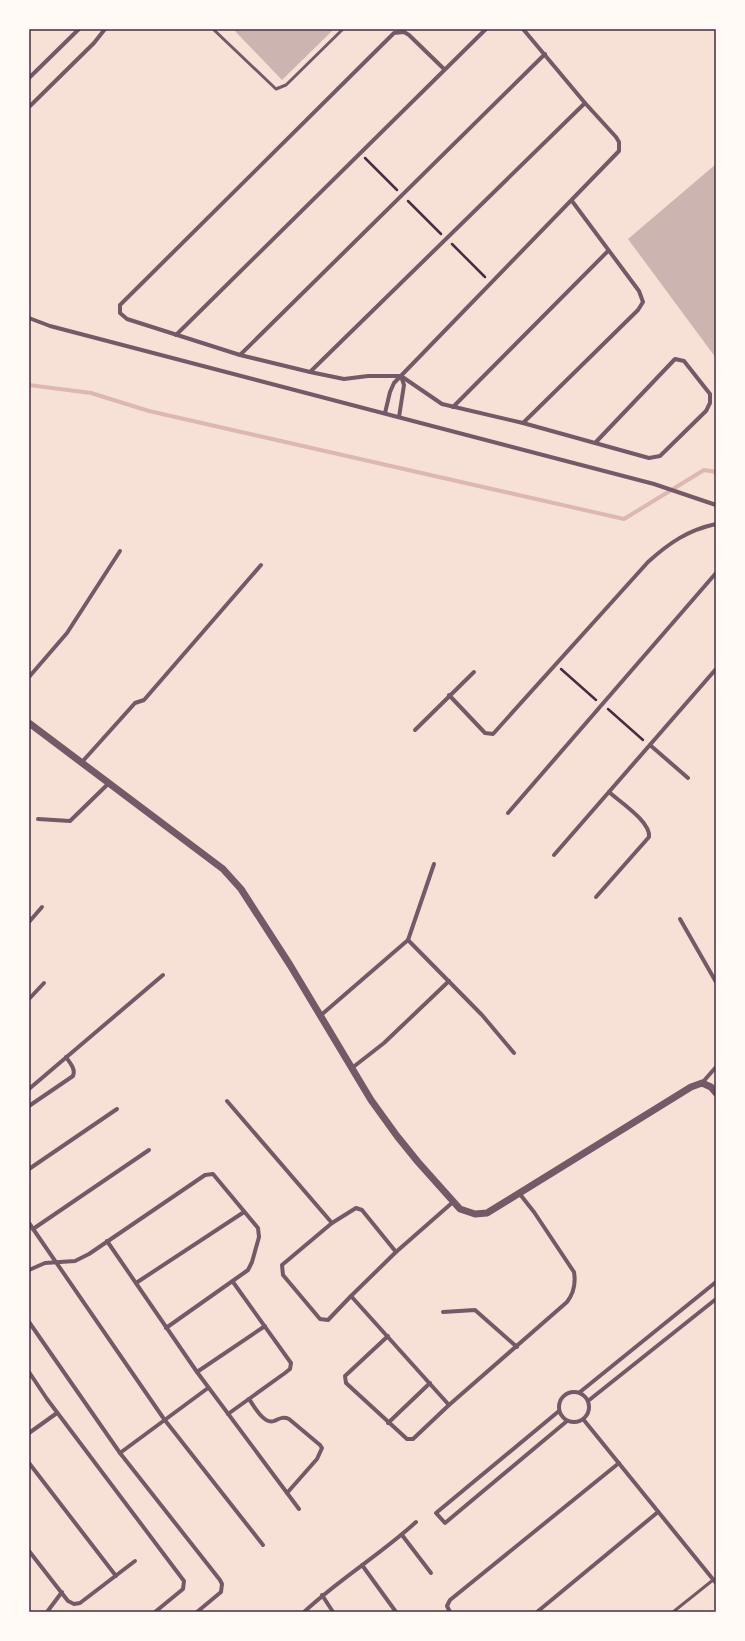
<svg xmlns="http://www.w3.org/2000/svg" width="745" height="1641" font-family="'Noto Sans',sans-serif">
  <style>
    .lines { fill: none; stroke-linecap: round; stroke-linejoin: round }
    .stream { stroke: #dcb8b0; stroke-width: 4 }
    .building { fill: #ccb4b1 }
    .path { stroke: #4a2c40; stroke-width: 2.5 }
    .service { stroke: #755966; stroke-width: 3 }
    .minor { stroke: #755966; stroke-width: 4 }
    .tertiary { stroke: #755966; stroke-width: 7 }
    .neatline { fill: none; stroke: #4a2c40; stroke-width: 1.5 }
  </style>
  <rect width="100%" height="100%" fill="#f7e1d7"/>
  <g class="lines">
    <path class="stream" d="M29,385l62,8 58,18 475,108 80,-49 12,2"/>
  </g>
  <g class="building">
    <path d="M233,29h97l2,2 -50,49z"/>
    <path d="M716,164v194l-88,-119z"/>
  </g>
  <g class="lines">
    <g class="path">
      <path d="M365,158l32,32"/>
      <path d="M408,201l33,33"/>
      <path d="M452,244l33,33"/>
      <path d="M561,669l35,31"/>
      <path d="M608,709l35,31"/>
    </g>
    <g class="service">
      <path d="M213,29l63,60 10,-4 57,-56"/>
      <path d="M673,1612l40,-32"/>
    </g>
    <g class="minor">
      <path d="M444,69l-35,-34 -5,-3 -10,1 -274,272v8l7,6 113,36 70,17 34,7 24,-3h33l41,28 81,19 126,35 11,-2 46,-45 4,-8v-9l-26,-33 -9,-2 -80,84"/>
      <path d="M29,78l50,-49"/>
      <path d="M29,107l65,-64 11,-14"/>
      <path d="M29,318l21,8 604,158 62,21"/>
      <path d="M176,335l310,-306"/>
      <path d="M240,355l305,-301"/>
      <path d="M310,372l275,-269"/>
      <path d="M453,407l155,-156"/>
      <path d="M385,413l5,-21 4,-9 225,-232v-9l-3,-5 -31,-34 -62,-74"/>
      <path d="M399,417l5,-32 -3,-9"/>
      <path d="M523,423l115,-113 5,-8 -4,-11 -67,-90"/>
      <path d="M29,677l38,-44 53,-82"/>
      <path d="M449,695l36,38 8,1 155,-172c21,-19 40,-32 68,-38"/>
      <path d="M415,730l59,-58"/>
      <path d="M650,745l38,33"/>
      <path d="M82,762l53,-59 9,-3 117,-135"/>
      <path d="M508,813l208,-240"/>
      <path d="M38,819l32,2 39,-38"/>
      <path d="M554,855l162,-186"/>
      <path d="M596,897l53,-60c2,-15 -29,-35 -40,-45"/>
      <path d="M680,919l36,63"/>
      <path d="M29,922l13,-15"/>
      <path d="M408,940l74,75 32,38"/>
      <path d="M29,999l15,-16"/>
      <path d="M320,1016l88,-76 26,-76"/>
      <path d="M352,1068l32,-25 65,-62"/>
      <path d="M702,1083l14,-16"/>
      <path d="M29,1089l134,-114"/>
      <path d="M227,1101l105,122"/>
      <path d="M29,1106l44,-30c3,-7 -3,-13 -7,-19"/>
      <path d="M29,1169l88,-60"/>
      <path d="M453,1202l-57,50 -45,44 98,109 118,-103c7,-9 9,-18 7,-30l-40,-60 -15,-19"/>
      <path d="M29,1223l135,196 99,126"/>
      <path d="M33,1229l116,-79"/>
      <path d="M107,1241l90,131 102,137"/>
      <path d="M29,1270l16,-7 30,-2 14,-7 116,-79 8,-1 45,54 1,9 -7,25 -4,8 -82,58"/>
      <path d="M136,1283l108,-71"/>
      <path d="M351,1296l-23,24 -8,-1 -37,-44 -1,-10 50,-42 24,-15 6,2 4,5 30,37"/>
      <path d="M443,1312l32,-2 42,37"/>
      <path d="M29,1322l91,131 100,127 2,4 -1,8 -24,20"/>
      <path d="M388,1336l-43,40 1,7 61,56h6l36,-34"/>
      <path d="M29,1372l18,27 137,182 -1,8 -28,23"/>
      <path d="M197,1372l68,-46"/>
      <circle cx="574" cy="1407" r="15"/>
      <path d="M580,1392l136,-110"/>
      <path d="M249,1399c5,7 15,26 25,22 5,-2 9,-5 15,-2l31,26 2,3 -5,11 -30,34"/>
      <path d="M588,1401l128,-102"/>
      <path d="M559,1411l-123,102 9,10 122,-102"/>
      <path d="M228,1414l57,-41 5,-4 1,-6 -58,-81"/>
      <path d="M583,1419l133,164"/>
      <path d="M388,1423l42,-40"/>
      <path d="M29,1433l28,-20"/>
      <path d="M120,1453l88,-65"/>
      <path d="M29,1463l87,113"/>
      <path d="M402,1535l29,38"/>
      <path d="M29,1551l39,50 6,3 6,-1 55,-42"/>
      <path d="M362,1565l34,47"/>
      <path d="M322,1595l11,17"/>
      <path d="M47,1612l15,-20"/>
      <path d="M304,1612c35,-33 76,-57 112,-90"/>
      <path d="M450,1612l-3,-6 3,-6 169,-137"/>
      <path d="M537,1612l121,-100"/>
    </g>
    <path class="tertiary" d="M29,723l194,146 18,20 49,76 81,135 26,36 21,26 42,47 15,5 12,-1 204,-126 11,-4 9,4 5,6"/>
  </g>
  <rect width="745" height="1641" fill="none" stroke="#fffaf5" stroke-width="60"/>
  <rect x="30" y="30" width="685" height="1581" class="neatline"/>
</svg>
